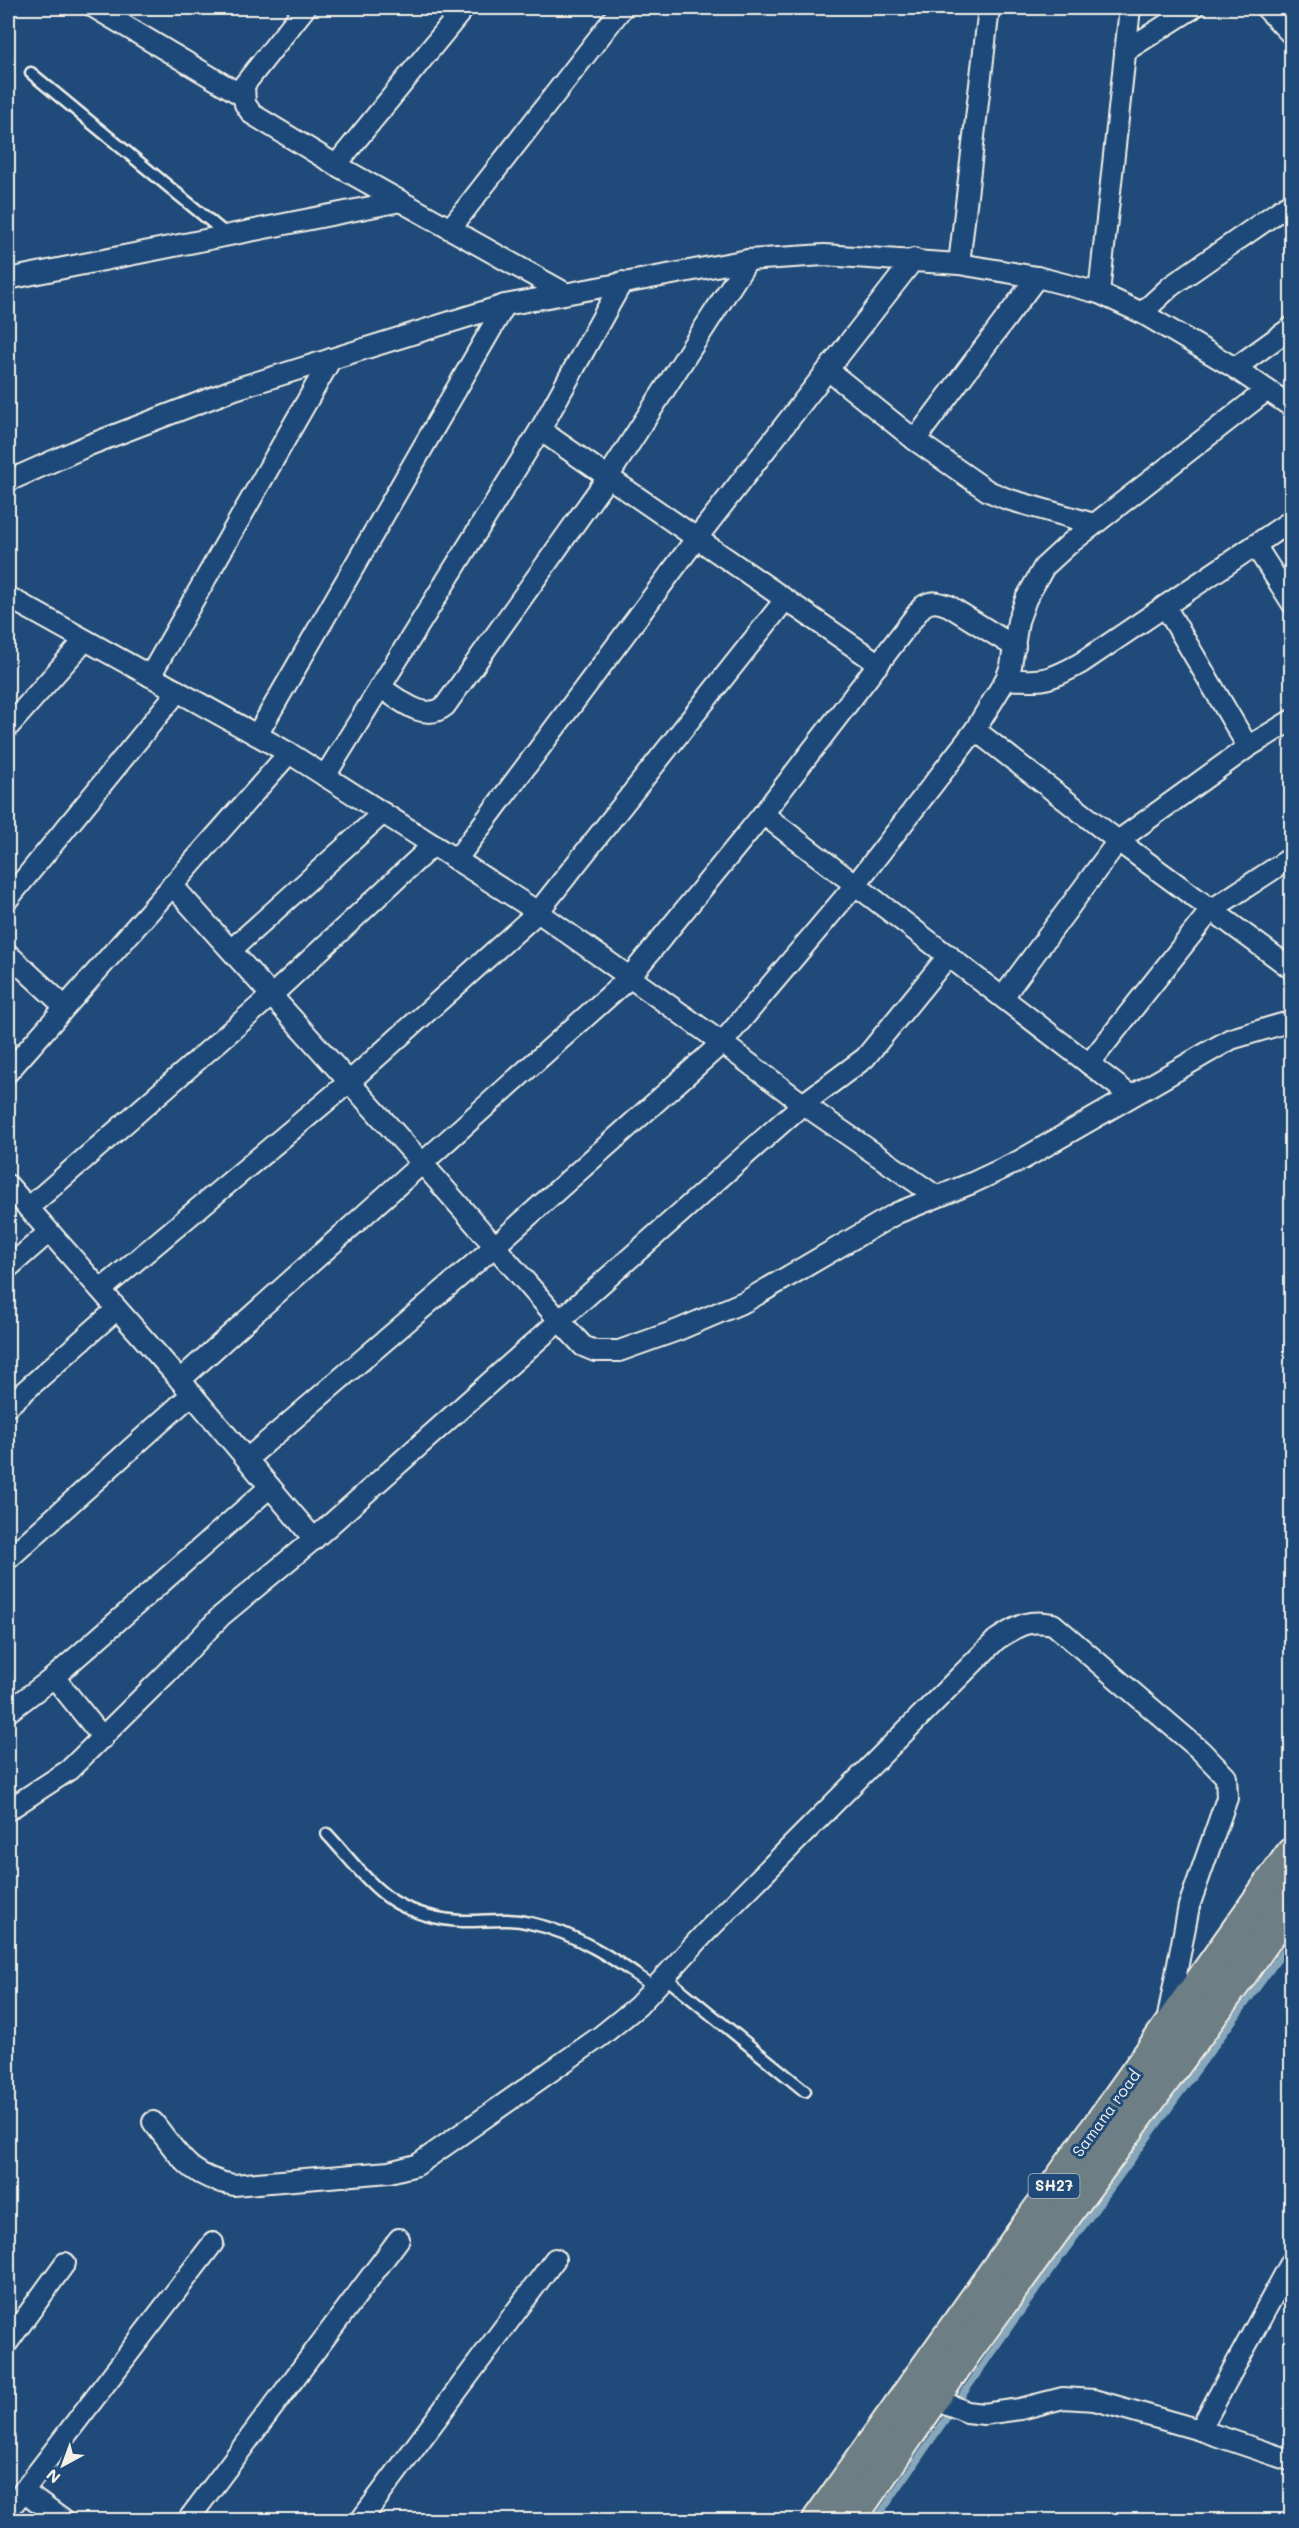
<svg xmlns="http://www.w3.org/2000/svg" width="1299" height="2528" font-family="Mali,sans-serif">
  <style>
    .lines { fill: none; stroke-linecap: round; stroke-linejoin: round }
    .stream { stroke: #88a7bb; stroke-width: 7 }
    .lane-casing { stroke: #f4f1e8; stroke-width: 15 }
    .street-casing { stroke: #f4f1e8; stroke-width: 24 }
    .primary-casing { stroke: #f4f1e8; stroke-width: 36 }
    .lane { stroke: #1f4a7a; stroke-width: 10 }
    .street { stroke: #1f4a7a; stroke-width: 20 }
    .primary { stroke: #6d7e84; stroke-width: 32 }
    .labels { text-anchor: middle; stroke-width: 6; stroke-linejoin: round; paint-order: stroke }
    .shield { fill: #1f4a7a; stroke: #b4bfc7; stroke-width: 1.5 }
    .shield-label { font-size: 15px; font-weight: bold; fill: #f4f1e8 }
    .street-label { font-size: 16px; fill: #f4f1e8; stroke: #1f4a7a }
  </style>
  <rect width="100%" height="100%" fill="#1f4a7a"/>
  <filter id="ink" filterUnits="userSpaceOnUse"><feTurbulence type="fractalNoise" baseFrequency=".0167" numOctaves="2"/><feDisplacementMap in="SourceGraphic" scale="12" xChannelSelector="R" yChannelSelector="G"/><feConvolveMatrix kernelMatrix="1 2 1 2 8 2 1 2 1" color-interpolation-filters="sRGB"/></filter>
  <g filter="url(#ink)">
    <g class="lines">
      <path class="stream" d="M876,2520l135,-195 281,-385"/>
      <defs>
        <g id="lane">
          <path d="M31,73l195,161"/>
          <path d="M327,1834c20,21 43,53 68,68 19,11 44,18 66,19 23,1 45,-4 69,2 47,10 86,37 125,65"/>
          <path d="M665,1977l140,114"/>
        </g>
        <g id="street">
          <path d="M95,8l148,88"/>
          <path d="M305,8l-61,77 1,19 7,10 84,51 229,128"/>
          <path d="M1266,8l26,27"/>
          <path d="M1125,51l68,-43"/>
          <path d="M336,165l128,-157"/>
          <path d="M450,229l172,-221"/>
          <path d="M959,264l30,-256"/>
          <path d="M8,279l393,-78"/>
          <path d="M1099,293l31,-285"/>
          <path d="M1142,313l29,-27 121,-84"/>
          <path d="M1235,368l57,-41"/>
          <path d="M828,370l87,70 73,51 19,8 87,25"/>
          <path d="M540,430l339,234"/>
          <path d="M915,440l122,-163"/>
          <path d="M8,481l81,-36 146,-56 270,-84 243,-45 76,-5 135,9 78,13 62,16 43,20 93,55 57,39"/>
          <path d="M1255,545l37,58"/>
          <path d="M8,597l281,156 249,159 184,131 81,61 133,92"/>
          <path d="M1165,606l83,141"/>
          <path d="M150,676l181,-317"/>
          <path d="M1006,679c36,3 43,2 75,-16l211,-143"/>
          <path d="M380,687c19,12 44,36 65,19l163,-229 140,-217"/>
          <path d="M8,727l77,-87"/>
          <path d="M975,730l143,111 174,128"/>
          <path d="M257,735l248,-430"/>
          <path d="M325,776l215,-346 82,-148"/>
          <path d="M763,814l368,282"/>
          <path d="M456,860l240,-321 218,-280"/>
          <path d="M172,885l251,279 136,156 24,26 12,5h24l59,-21 68,-29 151,-88 75,-30 49,-23 210,-121 61,-18"/>
          <path d="M8,899l170,-208"/>
          <path d="M231,950l152,-137"/>
          <path d="M8,954l56,52"/>
          <path d="M1003,997l115,-156 130,-94 44,-27"/>
          <path d="M1089,1064l122,-154 81,-53"/>
          <path d="M8,1072l281,-319"/>
          <path d="M8,1185l172,195 134,159"/>
          <path d="M28,1208l244,-213 161,-150"/>
          <path d="M8,1268l41,-36"/>
          <path d="M101,1290l248,-208 189,-170 247,-312"/>
          <path d="M180,1380l449,-402 134,-164 159,-207c10,-7 16,-5 27,-1l66,41"/>
          <path d="M8,1406l109,-97"/>
          <path d="M247,1459l248,-213 227,-203 134,-159 119,-154 31,-51 5,-13 7,-45 8,-22 18,-32 25,-23 198,-154"/>
          <path d="M8,1559l184,-165"/>
          <path d="M54,1677l49,61"/>
          <path d="M8,1712l46,-35 216,-190"/>
          <path d="M8,1810l61,-40 97,-96 55,-58 93,-77 489,-435 62,-46 84,-103"/>
          <path d="M153,2122c27,34 36,55 81,63l155,-13 28,-7 184,-129 37,-30 66,-72 292,-294c22,-14 30,-21 57,-16l147,126 26,27 1,21 -38,108 -22,116"/>
          <path d="M8,2342l57,-79"/>
          <path d="M933,2398l34,14 17,2 36,-5 43,-11 31,2 106,30 92,31"/>
          <path d="M1200,2430l92,-169"/>
          <path d="M23,2491l40,29"/>
          <path d="M8,2511l205,-268"/>
          <path d="M188,2520l211,-281"/>
          <path d="M361,2520l194,-261"/>
        </g>
        <g id="primary">
          <path d="M819,2520l473,-666"/>
          <path d="M849,2520l116,-168 275,-377 52,-74"/>
        </g>
      </defs>
      <use href="#lane" class="lane-casing"/>
      <use href="#street" class="street-casing"/>
      <use href="#primary" class="primary-casing"/>
      <use href="#lane" class="lane"/>
      <use href="#street" class="street"/>
      <use href="#primary" class="primary"/>
    </g>
  </g>
  <g class="labels">
    <rect class="shield" x="1028.5" y="2174" width="51" height="24" rx="4.5"/>
    <g class="shield-label">
      <text x="1054" y="2191">SH27</text>
    </g>
    <g class="street-label">
      <text transform="translate(1106 2113) rotate(-54)" y="6">Samana road</text>
    </g>
  </g>
  <rect width="1299" height="2528" fill="none" stroke="#1f4a7a" stroke-width="30"/>
  <rect x="15" y="15" width="1269" height="2498" fill="none" stroke="#f4f1e8" stroke-width="2" filter="url(#ink)"/>
  <g transform="translate(63 2465) rotate(221)" stroke="#1f4a7a" stroke-width="4.5" paint-order="stroke">
  <path d="M0-4.5L10 22L0 15L-10 22Z" fill="#f4f1e8"/>
  <text y="-9" font-size="16" font-weight="bold" text-anchor="middle" fill="#f4f1e8">N</text>
  </g>
</svg>
